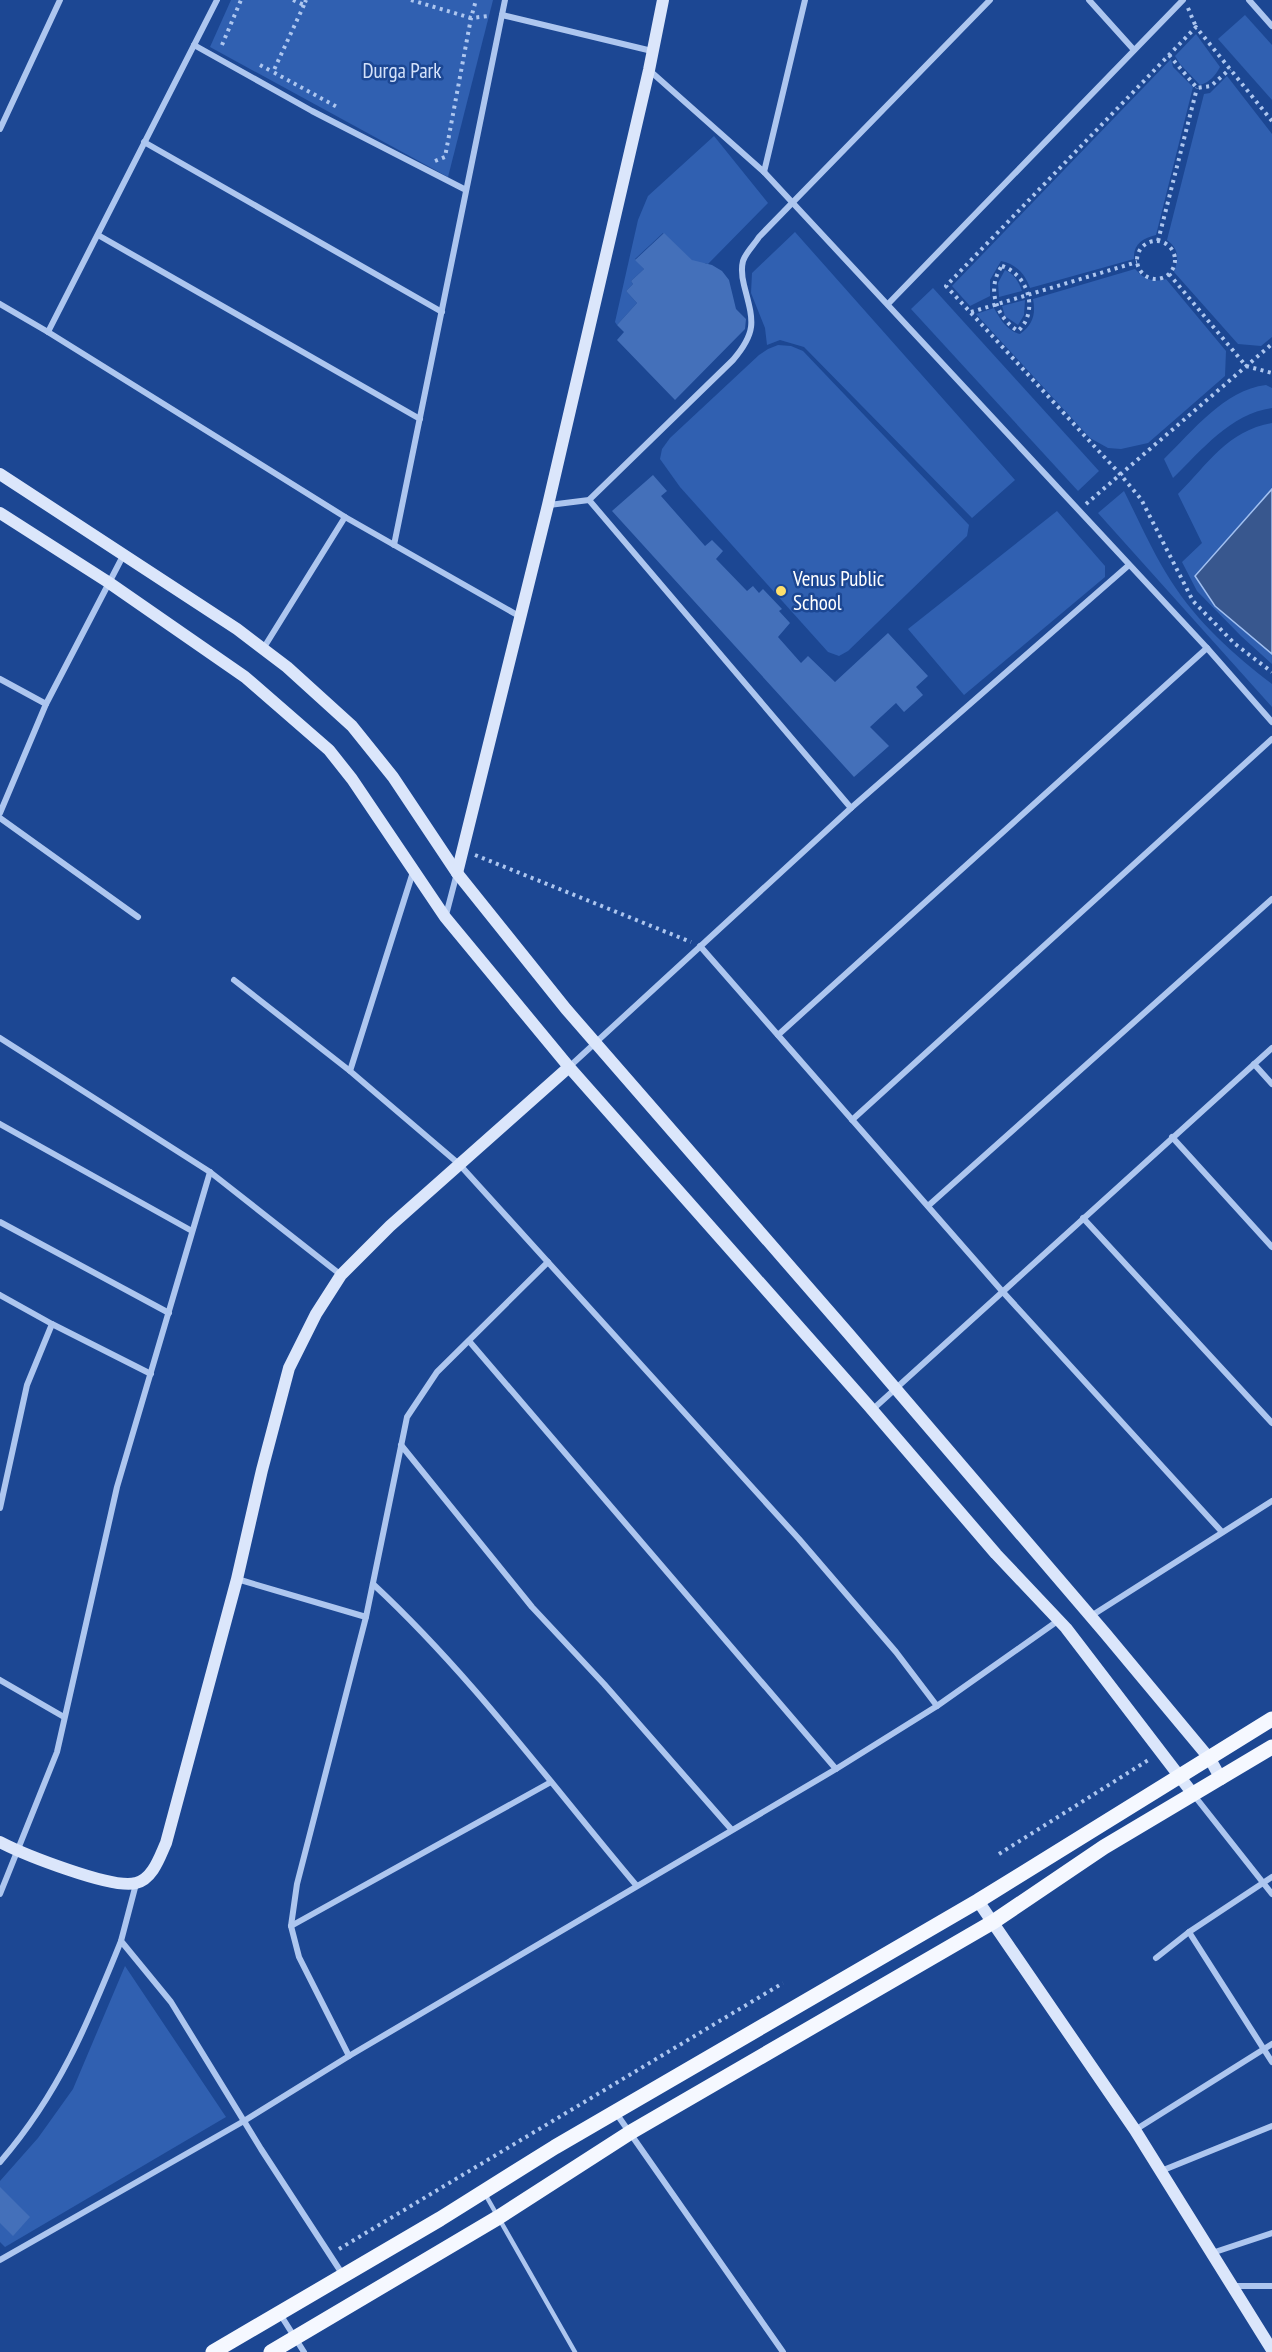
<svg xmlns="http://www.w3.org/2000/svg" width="1272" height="2352" font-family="'PT Sans Narrow',sans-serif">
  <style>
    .green { fill: #3060b1 }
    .water { fill: #38578e; stroke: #a1c0f1; stroke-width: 1.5 }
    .building { fill: #4470ba }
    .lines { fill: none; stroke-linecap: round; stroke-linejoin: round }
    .path { stroke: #adc6ef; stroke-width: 4; stroke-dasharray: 3 4.5; stroke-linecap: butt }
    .lane { stroke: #adc6ef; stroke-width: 4.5 }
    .street { stroke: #adc6ef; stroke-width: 6 }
    .secondary { stroke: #dbe6fb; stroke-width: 12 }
    .primary { stroke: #f5f8ff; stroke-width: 15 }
    .poi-dot { fill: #ffdf6b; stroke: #1c4793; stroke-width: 2 }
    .labels { text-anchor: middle; stroke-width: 5; stroke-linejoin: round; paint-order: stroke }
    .park-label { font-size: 21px; fill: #d4e2fa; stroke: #1c4793 }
    .poi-label { font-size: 21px; fill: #fff; stroke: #1c4793; text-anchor: start }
  </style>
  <rect width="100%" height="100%" fill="#1c4793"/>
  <g class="green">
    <path d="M231,0h262l-45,177 -238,-130z"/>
    <path d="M1245,15l27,30v55l-54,-61z"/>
    <path d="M1196,34l24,33c-5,9 -10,15 -20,18l-20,-21 -5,-8z"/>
    <path d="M1171,59l2,8 20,20 -37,148c-13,3 -23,9 -22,24l-104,29c-5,-14 -14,-24 -29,-27l-11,19v16l-20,10 -18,-20z"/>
    <path d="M1227,76l45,58v203l-11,9 -23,-2 -64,-72c5,-14 5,-23 -7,-32l37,-146 6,-1z"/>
    <path d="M714,136l54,67 -60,61 -3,-1 -2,8 -40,-38 -28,26 9,10 -13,12 2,3 -7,7 11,12 -20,22 -2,-3 23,-102 10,-24z"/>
    <path d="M795,232l220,248 -43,38 -168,-171 -24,-7 -13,5 -2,-17 -14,-35 1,-20z"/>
    <path d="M1135,269c9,10 18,14 31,10l60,72 -1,25 -77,67 -27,6 -13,-1 -18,-10 -114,-124 18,-6c6,11 13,23 26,26 13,-9 16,-20 13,-35z"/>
    <path d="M1005,270c9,4 14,12 17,21l-23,6 -1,-14z"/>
    <path d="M933,288l166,183 -21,20 -167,-182z"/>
    <path d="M1025,300l-1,15 -6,10 -13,-9 -3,-10z"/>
    <path d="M778,345l13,1 12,5 166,174 -2,11 -119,115 -9,5 -11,-4 -148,-165 -20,-28 2,-10 8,-11 89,-83 9,-6z"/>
    <path d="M1266,385l6,3v20c-42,6 -70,42 -99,70l-9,-19c29,-28 60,-69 102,-74z"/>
    <path d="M1272,423v241l-31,-28 -44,-45 -15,-29 20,-19 -24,-49c30,-30 49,-63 94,-71z"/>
    <path d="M1124,491c15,30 29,62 47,90 26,41 63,74 101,103v23l-174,-194z"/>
    <path d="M1057,511l48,55v11l-141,118 -56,-66z"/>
    <path d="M125,1966l101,151 -221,130 -5,-5v-61l38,-43 35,-49z"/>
  </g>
  <path class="water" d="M1272,489v165l-57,-48 -20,-30z"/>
  <g class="building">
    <path d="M664,233l28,27 20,5 10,6 7,9 7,29 10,10 -1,10 -70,71 -58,-60 7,-8 -7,-7 20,-22 -11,-12 7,-7 -2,-3 13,-12 -9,-9z"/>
    <path d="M653,475l14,16 -6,5 44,50 7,-6 11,11 -7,8 31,32 6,-5 6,7 4,-4 19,20 -3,2 11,12 -12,14 23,26 7,-7 27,26 53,-49 40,43 -12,11 7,8 -19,17 -8,-9 -26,24 19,19 -35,31 -242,-266z"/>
    <path d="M0,2187l30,30 -17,19 -13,-13z"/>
  </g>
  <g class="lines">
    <g class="path">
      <path d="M293,0l11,5 2,-5"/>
      <path d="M411,0l60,18 5,-18"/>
      <path d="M304,5l-31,67 66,36"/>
      <path d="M1188,8l8,19"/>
      <path d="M222,45l19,-45"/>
      <path d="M1169,55l28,33 14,-2 19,-17"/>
      <path d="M260,65l13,7"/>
      <path d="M1272,121l-76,-94 -250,259 174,188 21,25 52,102 42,43 37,28"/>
      <path d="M435,161l10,-4 26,-139 18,-2"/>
      <path d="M1158,241l39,-153"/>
      <circle cx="1156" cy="260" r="19"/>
      <path d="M1002,266c27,9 37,46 16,65 -22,-14 -32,-43 -16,-65z"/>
      <path d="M1169,274l77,92 26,7"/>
      <path d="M971,312l166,-50"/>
      <path d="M1086,504l186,-160"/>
      <path d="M475,855l216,87"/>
      <path d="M999,1854l151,-95"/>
      <path d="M339,2249l444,-266"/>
    </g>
    <path class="lane" d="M485,2194l90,158"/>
    <g class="street">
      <path d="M217,0l-169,332 297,185"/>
      <path d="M1089,0l45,50"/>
      <path d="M1249,0l23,26"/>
      <path d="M502,15l150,36"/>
      <path d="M194,45l118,66 154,79"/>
      <path d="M649,70l115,102 41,-172"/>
      <path d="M0,129l60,-129"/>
      <path d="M144,142l298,170"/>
      <path d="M764,172l443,476 65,74"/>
      <path d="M98,235l322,184"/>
      <path d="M0,304l48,28"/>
      <path d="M888,304l295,-304"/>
      <path d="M589,500l262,308"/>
      <path d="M549,505l40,-5 144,-140c25,-29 20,-40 11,-75 -2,-8 -3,-16 -1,-24 3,-9 11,-16 16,-24l231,-237"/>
      <path d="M394,545l111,-545"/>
      <path d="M263,649l82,-132 174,99"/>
      <path d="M0,679l46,25"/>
      <path d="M0,813l46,-109 78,-150"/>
      <path d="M0,818l138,99"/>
      <path d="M413,872l-63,199 109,93 340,375 97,113 41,54 122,-86"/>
      <path d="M446,915l11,-42"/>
      <path d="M700,946l302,345 220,241"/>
      <path d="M234,980l116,91"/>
      <path d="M778,1035l429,-387"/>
      <path d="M0,1038l210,134 131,103"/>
      <path d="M1254,1064l18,20"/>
      <path d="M569,1067l282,-259 278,-243"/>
      <path d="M852,1120l420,-381"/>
      <path d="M0,1124l192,107"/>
      <path d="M1172,1137l100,110"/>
      <path d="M928,1206l344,-307"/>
      <path d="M1083,1218l189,205"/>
      <path d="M0,1222l169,91"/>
      <path d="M0,1295l52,29"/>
      <path d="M469,1341l367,428 101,-63"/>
      <path d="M872,1410l400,-362"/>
      <path d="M401,1445l131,162 72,77 127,145"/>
      <path d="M0,1508l27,-123 25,-61 99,50"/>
      <path d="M237,1579l129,38 41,-200 30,-45 111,-110"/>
      <path d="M373,1584c98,91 177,199 263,301"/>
      <path d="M1091,1616l181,-115"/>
      <path d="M0,1680l64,37"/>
      <path d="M1193,1794l79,100"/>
      <path d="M136,1884l-15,57 50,61 90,147 82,126"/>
      <path d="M0,1894l57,-142 60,-265 93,-315"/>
      <path d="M291,1926l260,-144"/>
      <path d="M1189,1932l83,130"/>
      <path d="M1156,1958l33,-26 83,-55"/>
      <path d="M349,2056l487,-287"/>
      <path d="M616,2113l167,239"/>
      <path d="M1135,2130l137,-86"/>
      <path d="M0,2162c59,-68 88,-139 121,-221"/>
      <path d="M1161,2171l111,-45"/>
      <path d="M1212,2253l60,-20"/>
      <path d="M0,2260l244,-139 105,-65 -50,-99 -8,-31 6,-42 69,-267"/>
      <path d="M1233,2286h39"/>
      <path d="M280,2314l24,38"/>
    </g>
    <g class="secondary">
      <path d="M0,474l237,155 50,38 65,59 41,51 64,96 109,136 282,324 257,300 105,126 11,20"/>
      <path d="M0,513l108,69 137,95 84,73 23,29 93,138 124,150 299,338 128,149 70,74 127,166"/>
      <path d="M457,873l91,-368 101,-435 14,-70"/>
      <path d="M0,1842c23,12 113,48 136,41 17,-4 24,-27 30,-40l71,-264 25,-109 27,-102 27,-54 25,-39 49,-49 179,-159"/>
      <path d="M978,1901l157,229 137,220"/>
    </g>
    <g class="primary">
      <path d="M213,2352l227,-133 115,-72 423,-246 294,-182"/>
      <path d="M271,2352l228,-135 132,-85 362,-210 111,-75 168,-100"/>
    </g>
  </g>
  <circle class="poi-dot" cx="781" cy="591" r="6"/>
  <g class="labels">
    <g class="park-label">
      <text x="402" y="78">Durga Park</text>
    </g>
    <g class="poi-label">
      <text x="793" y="586">Venus Public<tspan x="793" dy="24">School</tspan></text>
    </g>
  </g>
</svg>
